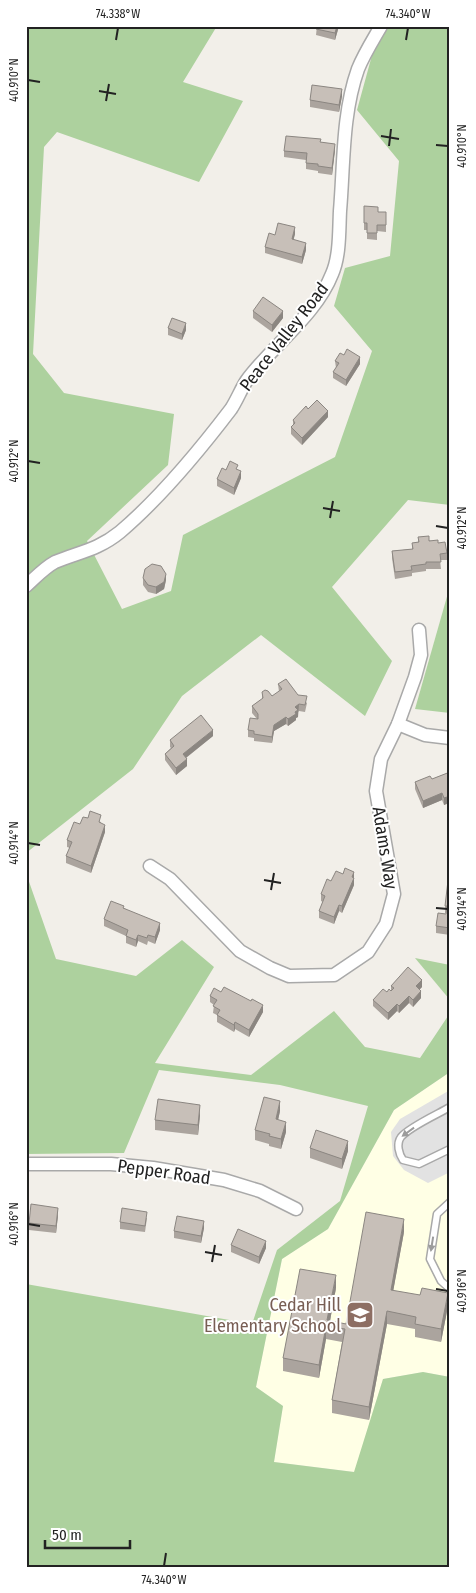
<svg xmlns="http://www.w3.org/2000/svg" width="476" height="1593" font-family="'Fira Sans Condensed',sans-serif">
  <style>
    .education { fill: #ffffe5 }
    .forest { fill: #add19e }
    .parking { fill: #e2e2e2 }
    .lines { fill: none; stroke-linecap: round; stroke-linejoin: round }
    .lane-casing { stroke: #a9a9a9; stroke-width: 9 }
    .street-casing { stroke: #a9a9a9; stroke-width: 15 }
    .lane { stroke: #fff; stroke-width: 6 }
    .street { stroke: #fff; stroke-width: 12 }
    .wall { fill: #aba49e }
    .shaded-wall { fill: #8b8681 }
    .building { fill: #c7bfb8; stroke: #8b8681 }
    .oneway { fill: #9c9c9c }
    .ticks { fill: none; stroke: #222; stroke-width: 2 }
    .labels { text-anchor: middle; stroke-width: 4; stroke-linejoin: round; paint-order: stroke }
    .street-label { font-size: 18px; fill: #222; stroke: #fff }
    .education-label { font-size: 18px; fill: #785e54; stroke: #fff; text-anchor: end }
    .neatline { fill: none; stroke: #222; stroke-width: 2 }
    .ticks-label { font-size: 12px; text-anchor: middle; fill: #222 }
  </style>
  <rect width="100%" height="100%" fill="#f2efe9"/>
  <path class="education" d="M450,1072v305l-27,-5 -40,7 -28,93 -81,-10 9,-56 -27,-19 26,-128 46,-30 66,-119z"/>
  <g class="forest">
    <path d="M26,26h191l-34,56 60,19 -44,81 -142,-50 -13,15 -11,207 31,39 110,21 -6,51 -81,76 35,68 49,-18 12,-56 152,-78 37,-106 -38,-45 11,-38 45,-12 9,-95 -42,-51 23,-84h70v146l-3,2 3,26v305l-42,-5 -76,87 60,74 -27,55 -104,-81 -79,61 -49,73 -107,84z"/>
    <path d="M450,586v127l-35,-4z"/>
    <path d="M26,873l30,86 80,17 46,-36 32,27 -59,96 96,12 83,-64 31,36 55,11 30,-45v59l-56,38 -66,119 -46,30 -26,128 27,19 -9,56 80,10 29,-93 40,-7 27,5v190h-424v-283l226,40 25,-74 63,-49 28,-95 -88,-21 -121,-15 -35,83 -98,1z"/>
    <path d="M415,958l35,7v35z"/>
  </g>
  <path class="parking" d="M450,1090v82l-22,11 -24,-13 -11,-14 -2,-24 9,-13z"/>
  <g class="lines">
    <defs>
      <g id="lane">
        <path d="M450,1107c-12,7 -41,20 -49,30 -5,7 -2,17 2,23l16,4 31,-15"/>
        <path d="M450,1202l-13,12 -7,45 11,22 9,8"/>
      </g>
      <g id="street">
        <path d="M26,586c10,-9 18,-18 29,-24 24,-10 43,-12 65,-30 40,-34 79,-81 111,-123 6,-9 10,-20 16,-29 26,-35 69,-65 85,-106 8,-18 7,-43 8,-63 4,-47 2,-97 18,-142 6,-15 15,-29 23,-43"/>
        <path d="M398,724l27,11 25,3"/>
        <path d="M150,866l20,13 70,72 30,17 19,8 45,-1 34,-23 18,-28 8,-30 -18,-103 5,-32 17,-35 17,-47 6,-22 -2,-25"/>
        <path d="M26,1164h85l42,4 71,12 36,11 36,18"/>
      </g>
    </defs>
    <use href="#lane" class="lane-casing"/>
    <use href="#street" class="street-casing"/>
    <use href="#lane" class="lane"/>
    <use href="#street" class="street"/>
  </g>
  <g class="wall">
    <path d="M317,26h22l-4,14 -19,-5z"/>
    <path d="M342,96l-3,16 -29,-5v-7z"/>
    <path d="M321,142l14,8 -3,25 -14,-2v-2l-12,-2v-9l-22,-3v-6z"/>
    <path d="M364,206l14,6h8v20l-9,-1v9l-10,-1v-9h-3z"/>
    <path d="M295,234l-2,6 13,10 -4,14 -37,-11v-6l10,-12z"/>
    <path d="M253,311l30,7 -11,14 -19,-14z"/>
    <path d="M168,328l18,2 -4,10 -14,-5z"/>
    <path d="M335,361l25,3 -14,22 -13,-8v-6l3,-4z"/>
    <path d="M308,409l20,8 -26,28 -11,-11v-7l2,-2v-5z"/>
    <path d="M226,470h12l3,8 -7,17 -17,-9v-7z"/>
    <path d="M418,537l20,6 9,10v7h-7l1,9h-15v2l-14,2v3l-17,3 -3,-21v-7l20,-2v-6l6,-1z"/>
    <path d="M143,578l23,2 -2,9 -8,5 -8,-2 -5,-7z"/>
    <path d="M278,684l20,11 9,8 -2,9 -6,-1 -1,1v5l-2,1v2l-8,6 -2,-2 -12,7 -2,12 -18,-2v-3l-6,-1v-7l9,-11 -5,-6v-7l10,-7v-7l10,4 7,-4z"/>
    <path d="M213,736l-27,22 1,8 -11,9 -11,-15v-6l6,-6 -1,-1v-7z"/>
    <path d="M450,772v31l-6,2 -2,-5 -19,8 -8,-19v-7l17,-3z"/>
    <path d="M88,818l13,4v1l4,9 -14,41 -25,-10v-7l4,-8 -3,-1v-7z"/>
    <path d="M354,872v13l-12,28 -3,-2 -5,13 -15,-6v-7l4,-9 -2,-1v-7l10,-13 12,-7z"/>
    <path d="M450,872v63l-14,-2v-7l10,-12v-1h-1v-7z"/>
    <path d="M124,908l36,22 -5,14 -7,-3 -1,4 -9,-4 -2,6 -10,-4v-7l-22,-10v-7z"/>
    <path d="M391,986l31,1 -3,3 2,8 -8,9 -4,-4 -10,10 -2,-2 -9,9 -15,-14v-6l14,-8 4,-1z"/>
    <path d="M221,992l42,20 -14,25 -14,-8 -1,3 -17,-10v-7l-4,-2 1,-8 -4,-3v-6z"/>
    <path d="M280,1111l-2,9 8,12 -5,17 -12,-3v-2l-14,-4v-10z"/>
    <path d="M200,1115l-2,20 -43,-5v-10z"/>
    <path d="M310,1148l38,3 -6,18 -32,-11z"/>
    <path d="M58,1215l-2,18 -27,-3v-7z"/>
    <path d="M147,1218l-2,14 -25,-3v-7z"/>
    <path d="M204,1228l-3,15 -27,-5v-7z"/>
    <path d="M404,1232l-11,59 55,15 -7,36 -26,-5v-8l-28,-5 -18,96 -37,-7v-13l10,-58 -16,-3 -7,39 -36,-7v-13l53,-70 -6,33 16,3z"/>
    <path d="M231,1245l35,3 -7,16 -28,-12z"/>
  </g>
  <g class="shaded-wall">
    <path d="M337,26h2l-4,14v-7z"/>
    <path d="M342,89v7l-3,16v-7z"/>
    <path d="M335,144v6l-3,25v-7z"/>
    <path d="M295,227v7l-3,12v-7z"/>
    <path d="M306,243v7l-4,14v-7z"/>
    <path d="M283,311v7l-11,14v-7z"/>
    <path d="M186,323v7l-4,10v-6z"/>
    <path d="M360,357v7l-14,22v-6z"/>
    <path d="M328,411v6l-26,28v-7z"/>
    <path d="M241,471v7l-7,17v-7z"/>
    <path d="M166,574v6l-2,9 -8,5v-7z"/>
    <path d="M299,704l-1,13 -2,1v2l-8,6v-7l7,-12z"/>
    <path d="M286,717v7l-12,7 -2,12v-6l2,-12z"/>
    <path d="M213,730v6l-30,24v-6z"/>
    <path d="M187,759v7l-11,9v-7z"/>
    <path d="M442,793v7l-19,8v-7z"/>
    <path d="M450,796v6l-6,3v-7z"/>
    <path d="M105,825v7l-14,41v-7z"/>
    <path d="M354,872v13l-12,28v-7z"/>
    <path d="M339,905v6l-5,13v-7z"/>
    <path d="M160,923v7l-5,14v-7z"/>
    <path d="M138,935v6l-2,6v-7z"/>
    <path d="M422,980v7l-6,6v-7z"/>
    <path d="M421,991v7l-8,9v-7z"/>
    <path d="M409,996v7l-10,10v-7z"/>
    <path d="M397,1004v7l-9,9v-7z"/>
    <path d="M263,1005v7l-14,25v-7z"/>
    <path d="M235,1022v7l-1,3v-7z"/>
    <path d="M280,1101v10l-4,18v-10z"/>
    <path d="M200,1105v10l-2,20v-10z"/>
    <path d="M286,1122v10l-5,17v-10z"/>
    <path d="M348,1141v10l-6,18v-10z"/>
    <path d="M58,1208v7l-2,18v-7z"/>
    <path d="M404,1219v13l-13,71v-13z"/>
    <path d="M204,1221v7l-3,15v-7z"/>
    <path d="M266,1241v7l-7,16v-7z"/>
    <path d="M336,1275v13l-7,38 -2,-6z"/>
    <path d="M448,1293v13l-7,36v-13z"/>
    <path d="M387,1311v13l-18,96v-13z"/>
    <path d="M326,1326v13l-7,39v-13z"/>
  </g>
  <g class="building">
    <path d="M317,26h20l-2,7 -19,-4z"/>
    <path d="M312,85l30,4 -3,16 -29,-5z"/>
    <path d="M286,136l35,3 -1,3 15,2 -3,24 -14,-2v-2l-12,-1 1,-10 -23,-2z"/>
    <path d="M364,206l14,1v5h8v13h-9v8h-10v-10h-3z"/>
    <path d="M278,223l17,4 -3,12 14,4 -4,14 -37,-10 4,-14 6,2z"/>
    <path d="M263,297l20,14 -11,14 -19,-14z"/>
    <path d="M172,318l14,5 -4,11 -14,-6z"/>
    <path d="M347,349l13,8 -14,23 -13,-8 6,-9 -4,-2 5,-8 4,2z"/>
    <path d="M317,400l11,11 -26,27 -11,-11 4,-4 -2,-3 13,-14 2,3z"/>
    <path d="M230,461l8,4 -2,4 5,2 -7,17 -17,-9 5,-11 4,2z"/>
    <path d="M429,536v5l9,-1v3l7,-1 2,11 -7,1 1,8h-15v2l-15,2 1,4 -17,2 -3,-21 21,-2 -1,-6 7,-1 -1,-5z"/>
    <path d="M152,564l9,2 5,8 -2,8 -8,5 -8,-2 -5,-7 2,-9z"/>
    <path d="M286,679l12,16 9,1 -2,9 -6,-1 -4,3 3,3 -3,2 1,2 -8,5 -2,-2 -12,8 -2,12 -18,-3v-3l-6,-1 2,-12 8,1v-5l-6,-8 11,-8 -1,-6 3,-2 3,1 4,5 10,-7 -4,-5z"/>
    <path d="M201,715l12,15 -30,24 4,5 -11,9 -11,-14 9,-8 -4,-6z"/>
    <path d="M450,772v24l-6,2 -2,-5 -19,8 -8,-19 15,-6 2,3z"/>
    <path d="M90,811l11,4 -2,7 6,3 -14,41 -25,-10 6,-14 -5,-2 7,-18 6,2 3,-7 5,1z"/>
    <path d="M345,868l9,4 -2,5 2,1 -12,28 -3,-1 -5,12 -15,-6 6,-15 -4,-2 6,-15 4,2 5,-10 7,3z"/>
    <path d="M449,872h1v56l-14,-2 2,-13 8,1 1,-8h-2z"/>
    <path d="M111,901l13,5 -1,2 37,15 -5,14 -7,-2 -1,3 -9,-3 -2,5 -10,-4 2,-6 -24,-11z"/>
    <path d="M408,967l14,13 -6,6 5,5 -8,9 -4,-4 -10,10 -2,-2 -9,9 -15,-13 10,-11 4,3 2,-3 2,2 3,-3 -3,-2z"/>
    <path d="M224,987l27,14 1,-2 11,6 -14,25 -14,-8 -1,3 -17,-10 3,-5 -7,-4 4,-6 -7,-4 4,-8 7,4z"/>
    <path d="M264,1097l16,4 -4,18 10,3 -5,17 -12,-3 1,-2 -15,-4z"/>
    <path d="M158,1099l42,6 -2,20 -43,-5z"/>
    <path d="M316,1130l32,11 -6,18 -32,-11z"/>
    <path d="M31,1204l27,4 -2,18 -27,-3z"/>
    <path d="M122,1208l25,4 -2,14 -25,-4z"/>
    <path d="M366,1212l38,7 -13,71 29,5 2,-7 26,5 -7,36 -26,-5 1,-7 -29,-6 -18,96 -37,-7 13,-71 -19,-3 -7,39 -36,-7 17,-89 36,6 -9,45 19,4z"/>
    <path d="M177,1216l27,5 -3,15 -27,-5z"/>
    <path d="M238,1229l28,12 -7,16 -28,-12z"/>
  </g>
  <defs><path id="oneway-solid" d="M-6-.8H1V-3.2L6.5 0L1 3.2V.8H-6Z" transform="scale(1.25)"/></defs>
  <g class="oneway">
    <use href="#oneway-solid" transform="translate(408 1132) rotate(144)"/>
    <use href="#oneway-solid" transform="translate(432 1244) rotate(99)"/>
  </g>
  <path class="ticks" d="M116,40l2,-12M406,40l2,-12M28,80l12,2M99,91l17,3M106,101l3,-17M381,136l18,3M436,145l12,1M389,146l2,-17M28,461l12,2M323,508l17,3M330,518l3,-17M436,526l12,2M28,843l12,2M264,880l17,3M271,890l3,-17M436,908l12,1M28,1224l12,2M205,1252l17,3M212,1262l3,-17M436,1289l12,2M164,1566l2,-13"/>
  <defs>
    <symbol id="school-square" viewBox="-11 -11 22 22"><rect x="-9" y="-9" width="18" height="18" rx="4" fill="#8d6e63" stroke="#fff"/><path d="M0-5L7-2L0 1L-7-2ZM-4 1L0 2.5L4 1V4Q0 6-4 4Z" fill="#fff"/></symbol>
  </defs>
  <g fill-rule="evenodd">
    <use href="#school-square" x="344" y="1299" width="32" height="32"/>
  </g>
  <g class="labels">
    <g class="street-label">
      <text transform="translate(284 337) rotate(-52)" y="6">Peace Valley Road</text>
      <text transform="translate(385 848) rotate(81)" y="6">Adams Way</text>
      <text transform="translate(164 1172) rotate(8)" y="6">Pepper Road</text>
    </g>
    <g class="education-label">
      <text x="341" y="1311">Cedar Hill<tspan x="341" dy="21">Elementary School</tspan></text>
    </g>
  </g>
  <rect width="476" height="1593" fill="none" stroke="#ffffff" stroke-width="55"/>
  <path d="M45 1540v8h85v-8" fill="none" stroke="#222222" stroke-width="2.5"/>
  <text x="52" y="1540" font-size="15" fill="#222222" stroke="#ffffff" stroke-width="4" paint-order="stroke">50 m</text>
  <rect x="28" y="28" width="420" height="1538" class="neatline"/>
  <g class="ticks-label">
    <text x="118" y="18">74.338°W</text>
    <text x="408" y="18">74.340°W</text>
    <text transform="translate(14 80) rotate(-90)" y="4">40.910°N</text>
    <text transform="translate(462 146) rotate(-90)" y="4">40.910°N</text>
    <text transform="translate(14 461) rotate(-90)" y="4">40.912°N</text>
    <text transform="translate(462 528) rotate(-90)" y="4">40.912°N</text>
    <text transform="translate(14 843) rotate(-90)" y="4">40.914°N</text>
    <text transform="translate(462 909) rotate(-90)" y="4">40.914°N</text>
    <text transform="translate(14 1224) rotate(-90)" y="4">40.916°N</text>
    <text transform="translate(462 1291) rotate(-90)" y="4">40.916°N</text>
    <text x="164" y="1584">74.340°W</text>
  </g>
</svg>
